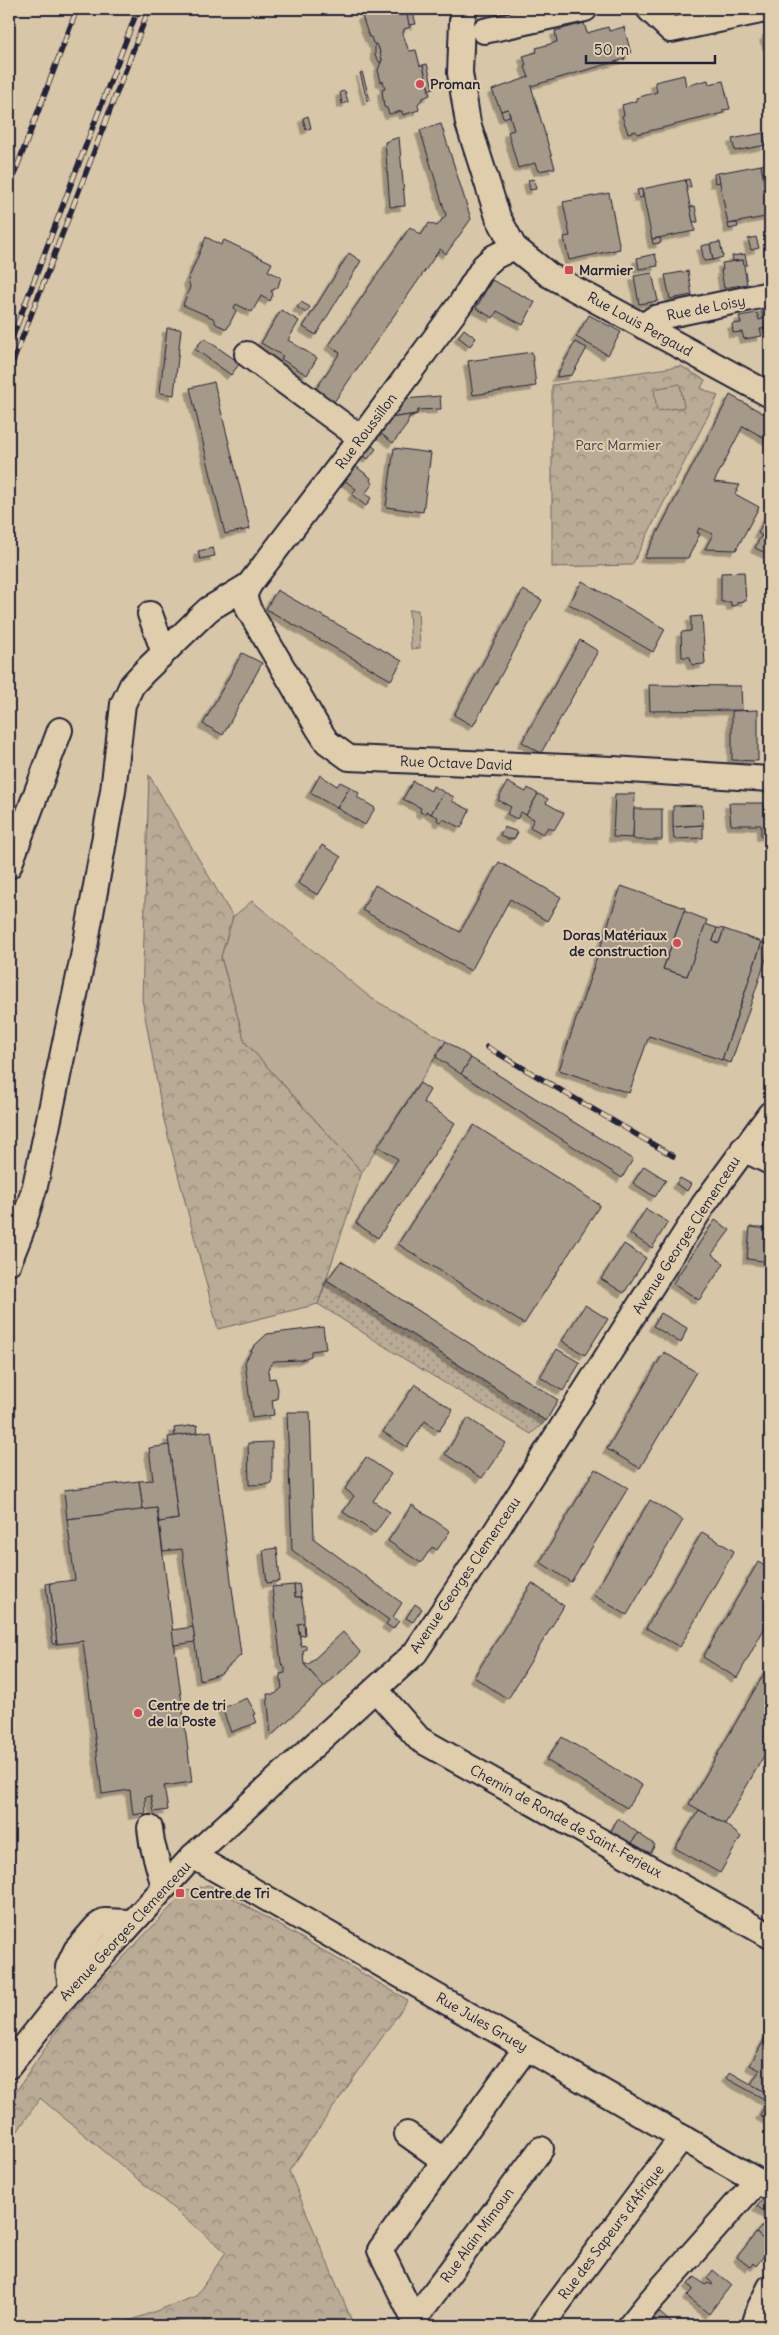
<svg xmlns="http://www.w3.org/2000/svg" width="779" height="2335" font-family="Delius,sans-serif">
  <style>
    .grass { fill: url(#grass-dots); stroke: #6e6668 }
    .forest { fill: url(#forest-crowns); stroke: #6e6668 }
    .garden { fill: #b9ab95; stroke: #6e6668 }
    .building { fill: #a59989; stroke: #22223b; filter: url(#shadow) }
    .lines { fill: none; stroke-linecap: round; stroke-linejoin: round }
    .minor-casing { stroke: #22223b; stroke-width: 28 }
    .minor { stroke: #dfcdab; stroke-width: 24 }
    .rail-casing { stroke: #22223b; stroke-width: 5.5 }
    .rail { stroke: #dfcdab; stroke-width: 4; stroke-dasharray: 11; stroke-linecap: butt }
    .poi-dot { fill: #d1495b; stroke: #dfcdab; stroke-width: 2 }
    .labels { text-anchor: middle; stroke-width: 4; stroke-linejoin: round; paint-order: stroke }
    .poi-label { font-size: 14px; font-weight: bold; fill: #22223b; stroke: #dfcdab; text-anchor: start }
    .street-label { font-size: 14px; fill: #22223b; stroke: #dfcdab }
    .park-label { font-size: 14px; fill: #403d4d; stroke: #dfcdab }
  </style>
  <defs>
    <pattern id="grass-dots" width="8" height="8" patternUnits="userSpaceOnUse" patternTransform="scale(1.25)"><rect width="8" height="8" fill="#b9ab95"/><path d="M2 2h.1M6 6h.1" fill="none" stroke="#968b7b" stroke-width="1.8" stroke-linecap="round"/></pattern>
    <pattern id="forest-crowns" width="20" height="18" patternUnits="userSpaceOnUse" patternTransform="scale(1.25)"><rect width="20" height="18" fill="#b9ab95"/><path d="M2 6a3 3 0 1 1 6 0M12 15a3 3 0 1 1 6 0" fill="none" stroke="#968b7b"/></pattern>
    <filter id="shadow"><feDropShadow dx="-4.5" dy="4.5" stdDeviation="0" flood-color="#0004"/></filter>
  </defs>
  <rect width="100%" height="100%" fill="#d7c6a7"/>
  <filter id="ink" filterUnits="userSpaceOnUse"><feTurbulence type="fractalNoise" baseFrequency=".02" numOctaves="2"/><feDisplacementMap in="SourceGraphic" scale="10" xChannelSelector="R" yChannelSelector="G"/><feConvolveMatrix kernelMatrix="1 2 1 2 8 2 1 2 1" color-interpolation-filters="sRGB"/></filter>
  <g filter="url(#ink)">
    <path class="grass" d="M327,1280l219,141 -15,13 -125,-74 -88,-56z"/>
    <g class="forest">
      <path d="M681,366l24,14 -4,8 17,8 -86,169 -80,2v-182z"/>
      <path d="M149,775l84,142 -12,40 24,85 117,130 -44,132 -100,25 -55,-213 -21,-117z"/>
      <path d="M208,1885l9,4 191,111 -119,171 65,155h-238l80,-30 30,-44 -186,-154 -31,46v-42l55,-82 122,-129z"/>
    </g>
    <g class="garden">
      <path d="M680,384l4,23 -27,4 -3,-22z"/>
      <path d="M409,610h9l2,38 -9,1z"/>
      <path d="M252,901l119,97 75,43 -84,131 -117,-130 -24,-85 12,-40z"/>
    </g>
    <g class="building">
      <path d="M371,9h35l4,18 -6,2 -1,5 5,15 2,2 6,-1 4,16 3,-1 7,30 -7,3 -5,6 1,6 -16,5 -1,-4 -13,3 -2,-6 -3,-1 -2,-17 3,-1 -2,-8 -2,1 -3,-12 4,-10 -4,-14 -5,-3 -2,-6h-2l-7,-21 10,-5z"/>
      <path d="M406,9h6l4,15 -7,1z"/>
      <path d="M584,23l3,10 21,-6 1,4 15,-4 7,27 -7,2 1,3 -94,27 24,82 -17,3 -3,-8 -17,5 -10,-36 6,-2 -6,-21 -7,2 -9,-21 37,-13 -5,-12h2l-3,-9 14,-4 -1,-4 21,-6 -2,-11z"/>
      <path d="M770,30v20l-6,-14 3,-1v-4z"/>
      <path d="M375,44l3,2 4,14 -2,3 -5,-8z"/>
      <path d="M427,64l6,24 -4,2 -6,-25z"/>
      <path d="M362,72l8,28 -3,1 -7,-28z"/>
      <path d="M684,75l2,11 22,-6 1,4 14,-3 7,28 -7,1v3l-86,21 -1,-3 -8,2 -6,-17 2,-1 -2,-10 14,-4v-3l21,-6 -2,-10z"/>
      <path d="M345,91l3,11 -6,2 -2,-12z"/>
      <path d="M508,109l2,7 -7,2 -2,-7z"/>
      <path d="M308,116l3,12 -5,2 -3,-12z"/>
      <path d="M441,124l30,95 -25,35 -6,-5 -106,153 -18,-13 24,-36 -11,-8 81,-118 11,8 8,-12 8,3 9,-11 -26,-85z"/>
      <path d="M763,133l3,12 -31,6 -3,-12z"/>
      <path d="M399,137l6,69 -15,1 -5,-65z"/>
      <path d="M766,164l1,8 -5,1 -1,-8z"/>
      <path d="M761,165l9,51 -42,8 -10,-51z"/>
      <path d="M718,173l2,9 -5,1 -1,-9z"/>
      <path d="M534,179l2,10 -6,1 -2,-10z"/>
      <path d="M689,179l2,8 -5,1 -1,-8z"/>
      <path d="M685,180l10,51 -43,8 -10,-50z"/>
      <path d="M642,189l1,8 -4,1 -2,-8z"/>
      <path d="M770,190v17h-1l-3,-16z"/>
      <path d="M609,193l11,56 -51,11 -5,-23 6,-1 -7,-34z"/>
      <path d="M695,206l3,16h-5l-3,-15z"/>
      <path d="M737,223l1,4 -9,2 -1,-5z"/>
      <path d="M206,237l15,8 3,-5 48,23 -4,8 13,6 -3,10 -7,4 2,3 -3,7 -9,-5 -9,16 -16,-8 -2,3 2,4 -9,18 -11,-5 -3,-6 -30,-13 7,-18 -2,-7z"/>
      <path d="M756,237l3,11 -8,2 -3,-11z"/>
      <path d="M660,238l1,5 -8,1 -1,-5z"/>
      <path d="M720,242l3,15 -10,3 -3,-16z"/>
      <path d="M710,244l3,16 -9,1 -3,-15z"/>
      <path d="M349,253l12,8 -45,74 -13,-8z"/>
      <path d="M655,254l3,12 -19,3 -2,-11z"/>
      <path d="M745,254l2,11h-3l-1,-5 -10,1 -1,-5z"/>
      <path d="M743,260l4,24 -23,4 -3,-18h2l-1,-7z"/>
      <path d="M688,271l4,24 -22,4 -5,-24z"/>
      <path d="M652,273l6,28 -19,3 -5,-28z"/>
      <path d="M492,280l43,22 -12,23 -26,-14 -4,7 -17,-10z"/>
      <path d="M301,302l9,5 -4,6 -9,-6z"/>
      <path d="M770,307v21l-10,1 2,7 -18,3 -2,-7 -9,1 -1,-9 9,-1 -2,-7 18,-3 2,7 4,-1 -2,-11z"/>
      <path d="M281,310l18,11 -11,19 29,18 -10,17 -26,-16 2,-3 -22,-13z"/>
      <path d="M589,315l32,17 -13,23 -32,-18z"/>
      <path d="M167,328l14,1 -7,66 -14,-2z"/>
      <path d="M464,329l12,9 -6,8 -12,-9z"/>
      <path d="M204,338l36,25 -9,12 -36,-26z"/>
      <path d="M575,342l12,6 -15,27 -16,2z"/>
      <path d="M532,352l4,34 -63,9 -5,-34z"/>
      <path d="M214,382l36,147 -25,5 -35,-146z"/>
      <path d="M730,395l40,22v24l-27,-15 -29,56 26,3 -5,9 24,13 -23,43 -31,-1 8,-15 -14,-6 -2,5 3,1 -12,24h-44z"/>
      <path d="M440,396l1,13 -23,1 -1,4 -27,4 15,-19z"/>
      <path d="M417,414l-8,3 -2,8 -14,18 -14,-11 11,-14z"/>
      <path d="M370,444l6,5 -8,10 -6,-5z"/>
      <path d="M394,448l37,5 -8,59 -37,-5z"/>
      <path d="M354,465l17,13 -1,3 3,2 -8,11 6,4 -5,8 -14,-11 4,-6 -13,-10z"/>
      <path d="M767,515l3,2v23l-12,-7z"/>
      <path d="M761,536l9,4v15l-15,-7z"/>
      <path d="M213,548l2,8 -15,3 -2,-8z"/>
      <path d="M744,572l2,29 -9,1v3l-6,1v-4h-10v-29z"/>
      <path d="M582,581l83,48 -12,23 -84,-48z"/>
      <path d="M277,590l125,71 -11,19 -125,-71z"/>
      <path d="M523,590l19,10 -69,126 -19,-11z"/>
      <path d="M702,616l3,48 -13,1 -2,-8h-8l-1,-25 10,-1v-14z"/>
      <path d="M580,640l18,11 -57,102 -19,-11z"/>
      <path d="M242,653l20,10 -39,72 -20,-11z"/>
      <path d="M649,685l92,1 1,24 -92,1z"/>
      <path d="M758,710v51l-26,-1v-49z"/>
      <path d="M320,775l17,11 3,-4 10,5 -13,21 -27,-15z"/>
      <path d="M413,781l18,10 2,-5 11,6 -13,22 -5,-3 -1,3 -5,-2 1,-4 -18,-9z"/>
      <path d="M507,782l19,10 2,-4 10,6 -12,21 -5,-3 -4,7 -10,-5 4,-7 -13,-7z"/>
      <path d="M350,787l9,6 -2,4 18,11 -10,17 -28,-17z"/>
      <path d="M444,792l10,5 -2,4 18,9 -9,18 -18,-9 -2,4 -4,-3 1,-3 -7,-3z"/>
      <path d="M538,794l10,5 -2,4 18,10 -10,17 -6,-3 -5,7 -13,-7 4,-8 -8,-4z"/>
      <path d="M615,794h20l-2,44 -20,-1z"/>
      <path d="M729,803h35l1,19h5v13l-9,1v-11h-30z"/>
      <path d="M702,805l1,20 -30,2v-21z"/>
      <path d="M634,809h28v31h-26l-3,-2z"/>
      <path d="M703,825v13l-29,1 -1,-12z"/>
      <path d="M504,827l14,5 -4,7h-7l-7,-4z"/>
      <path d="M322,845l19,12 -23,38 -20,-12z"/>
      <path d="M499,862l62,35 -14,24 -37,-22 -39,72 -109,-61 13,-25 85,47z"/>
      <path d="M621,886l64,22 -22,61 24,7 18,-52 12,4 -4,13 6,2 5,-14 38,13 -40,118 -73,-24 -20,57 -70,-23z"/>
      <path d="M684,911l23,9 -20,56 -24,-7z"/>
      <path d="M717,928l7,1 -5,14 -6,-2z"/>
      <path d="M762,942l8,5 -39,116 -9,-3z"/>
      <path d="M446,1041l25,17 -10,16 -25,-17z"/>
      <path d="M471,1058l162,101 -11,19 -161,-104z"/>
      <path d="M420,1083l10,7 -7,12 32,21 -77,115 -22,-15 42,-64 -20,-13z"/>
      <path d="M474,1125l126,80 -76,119 -126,-80z"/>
      <path d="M644,1166l22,14 -11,17 -22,-14z"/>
      <path d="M680,1178l11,6 -4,7 -11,-7z"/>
      <path d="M646,1209l22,13 -16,26 -22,-14z"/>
      <path d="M715,1220l15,10 -18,24 12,10 -25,36 -26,-17z"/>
      <path d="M750,1227l20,2v33l-23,-3z"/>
      <path d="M624,1244l22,14 -22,35 -23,-14z"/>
      <path d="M341,1261l217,139 -12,21 -219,-141z"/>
      <path d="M585,1305l23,14 -23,36 -23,-14z"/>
      <path d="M661,1313l26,15 -6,15 -28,-17z"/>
      <path d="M323,1327l3,22 -15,2v5l-10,4 -27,1 -6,8 1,10 6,-1 3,11 -1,10 -5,1 2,15 -22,3 -7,-56 9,-16 13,-12z"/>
      <path d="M557,1349l23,14 -17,28 -23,-14z"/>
      <path d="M664,1352l32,20 -56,96 -33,-19z"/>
      <path d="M415,1384l38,26 -14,21 -14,-10 -18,26 -24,-15z"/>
      <path d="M287,1412h23l4,127 88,64 -9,14 6,4 -6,8 -7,-5 3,-4 -97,-70z"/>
      <path d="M468,1418l38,25 -24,35 -37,-24z"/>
      <path d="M197,1425l1,8 -23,3 -1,-8z"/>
      <path d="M211,1431l30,224 -21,19 -20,6 -18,-131 -19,2 -4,-29 19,-3 -10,-82z"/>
      <path d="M272,1442v42l-23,1 -1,-42z"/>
      <path d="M169,1445l9,74 -19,3 -2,-14 -14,2 -4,-29 14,-1 -4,-32z"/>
      <path d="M366,1457l25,17 -18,27 17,11 -15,21 -32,-21 11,-16 -9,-7z"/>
      <path d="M595,1469l33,19 -57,94 -31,-20z"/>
      <path d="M139,1481l4,29 -76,9 -3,-29z"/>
      <path d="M650,1500l33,20 -56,95 -34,-20z"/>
      <path d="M412,1505l38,26 -13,19 -5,-3 -11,16 -33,-22z"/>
      <path d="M157,1508l35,274 -28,4 4,24 -14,2 -3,-16 -6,1 1,16 -13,2 -3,-25 -28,4 -19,-153 -26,3 -7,-61 25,-3 -8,-61z"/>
      <path d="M702,1532l32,19 -54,96 -34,-19z"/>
      <path d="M277,1548l3,33 -13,2 -4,-33z"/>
      <path d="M758,1562l12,7v49l-33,60 -34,-21z"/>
      <path d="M50,1583l7,61h-4l-7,-60z"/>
      <path d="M532,1583l32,23 -56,93 -34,-22z"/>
      <path d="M299,1584l2,13h-6l-1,-12z"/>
      <path d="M294,1585l1,12h6l3,13v13l-6,1 3,22 5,-1v4l-3,2 1,13 20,23 -53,49 -4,-42h8l7,-6 -2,-14 5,-1v-6l-4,-4 -9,-76z"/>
      <path d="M415,1604l7,5 -9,13 -7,-4z"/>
      <path d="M304,1623l1,12 -5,1 -2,-12z"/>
      <path d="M193,1627l2,15 -21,3 -2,-15z"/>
      <path d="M343,1632l18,21 -37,34 -20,-23h5z"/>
      <path d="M770,1663v82l-45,79 -36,-20z"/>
      <path d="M247,1698l9,16 -3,1 3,8 -25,9 -9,-24z"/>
      <path d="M562,1737l80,48 -15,23 -81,-48z"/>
      <path d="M699,1810l26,14 16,13 -21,36 -45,-25z"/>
      <path d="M618,1818l20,15 -8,13 -21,-11z"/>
      <path d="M638,1833l17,12 -8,14 -17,-13z"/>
      <path d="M770,2030v65l-19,-11 9,-14 -10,-5z"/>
      <path d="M730,2072l40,23 -2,6 -42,-23z"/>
      <path d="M770,2096v25l-10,-6z"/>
      <path d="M764,2198l6,3v44l-14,-12 14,-17 -13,-10z"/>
      <path d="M756,2233l14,12 -5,5 2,2 -11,14 -3,-3 -3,4 -13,-10z"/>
      <path d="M713,2270l18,15 -22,29 -22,-18 6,-7 -5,-5 7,-7 10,8 4,-2 2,2 2,-1 -6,-6z"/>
      <path d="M653,2307l22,19h-38z"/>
    </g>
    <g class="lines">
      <defs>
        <g id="minor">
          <path d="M465,9l-3,12 -2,52 8,50 30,94 16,30 35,28 221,120"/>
          <path d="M649,9l22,21 99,-21"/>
          <path d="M484,31l101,-22"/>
          <path d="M643,326l12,-8 115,-24"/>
          <path d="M247,354l114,84"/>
          <path d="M249,585l-5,11 5,14 69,118 9,14 22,16 264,11 157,10"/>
          <path d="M150,614l13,36"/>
          <path d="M198,619l11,-10 40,-24 112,-147 100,-135 23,-37 10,-9 20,-10"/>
          <path d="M9,866l51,-136"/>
          <path d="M743,1149l27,13"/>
          <path d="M9,1262l12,-30 14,-46 50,-239 28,-156 10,-87 9,-19 11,-12 66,-64"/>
          <path d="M376,1690l43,49 351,197"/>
          <path d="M150,1828l2,15 12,44"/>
          <path d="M193,1856l577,332"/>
          <path d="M71,1988l-3,-21 8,-17 20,-23 8,-6 27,1"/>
          <path d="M9,2066l48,-61 136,-149 222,-203 81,-122 208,-327 66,-90"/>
          <path d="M407,2134l38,27"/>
          <path d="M414,2320l127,-171"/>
          <path d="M417,2326l-37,-76 146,-202"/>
          <path d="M541,2326l141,-189"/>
          <path d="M630,2326l21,-26 106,-119"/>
          <path d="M754,2326l6,-19 10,-20"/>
        </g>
      </defs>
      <use href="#minor" class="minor-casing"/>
      <use href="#minor" class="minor"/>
      <defs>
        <g id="rail">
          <path d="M9,188l68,-179"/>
          <path d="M9,346l129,-337"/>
          <path d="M9,372l140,-363"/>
          <path d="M487,1047l186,109"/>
        </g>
      </defs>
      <use href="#rail" class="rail-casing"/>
      <use href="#rail" class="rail"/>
    </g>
  </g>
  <g class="poi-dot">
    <circle cx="420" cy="84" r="5"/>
    <rect x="564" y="265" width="10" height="10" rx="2.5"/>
    <circle cx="677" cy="943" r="5"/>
    <circle cx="138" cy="1713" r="5"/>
    <rect x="175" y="1888" width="10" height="10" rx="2.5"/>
  </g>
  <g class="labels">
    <g class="poi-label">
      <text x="430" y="89">Proman</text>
      <text x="579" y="275">Marmier</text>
      <text x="667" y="940" text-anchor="end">Doras Matériaux<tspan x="667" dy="16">de construction</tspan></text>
      <text x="148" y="1710">Centre de tri<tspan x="148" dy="16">de la Poste</tspan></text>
      <text x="190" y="1898">Centre de Tri</text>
    </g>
    <g class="street-label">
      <text transform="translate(706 308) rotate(-11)" y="5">Rue de Loisy</text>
      <text transform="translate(640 324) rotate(29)" y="5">Rue Louis Pergaud</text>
      <text transform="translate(366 431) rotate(-53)" y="5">Rue Roussillon</text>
      <text transform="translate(456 763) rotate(2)" y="5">Rue Octave David</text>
      <text transform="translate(686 1235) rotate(-57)" y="5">Avenue Georges Clemenceau</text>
      <text transform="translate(465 1575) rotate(-56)" y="5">Avenue Georges Clemenceau</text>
      <text transform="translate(566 1821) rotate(29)" y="5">Chemin de Ronde de Saint-Ferjeux</text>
      <text transform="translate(125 1931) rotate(-47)" y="5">Avenue Georges Clemenceau</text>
      <text transform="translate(482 2022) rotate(30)" y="5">Rue Jules Gruey</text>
      <text transform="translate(611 2232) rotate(-53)" y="5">Rue des Sapeurs d'Afrique</text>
      <text transform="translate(477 2235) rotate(-54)" y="5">Rue Alain Mimoun</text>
    </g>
    <g class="park-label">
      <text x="618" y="450">Parc Marmier</text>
    </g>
  </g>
  <rect width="779" height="2335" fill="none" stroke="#dfcdab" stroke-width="30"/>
  <rect x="15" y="15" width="749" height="2305" fill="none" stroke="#22223b" stroke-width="2" filter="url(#ink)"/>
  <path d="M586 55v8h129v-8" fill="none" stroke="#22223b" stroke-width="2.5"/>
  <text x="594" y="55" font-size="15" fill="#22223b" stroke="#dfcdab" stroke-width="4" paint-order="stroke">50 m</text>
</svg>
